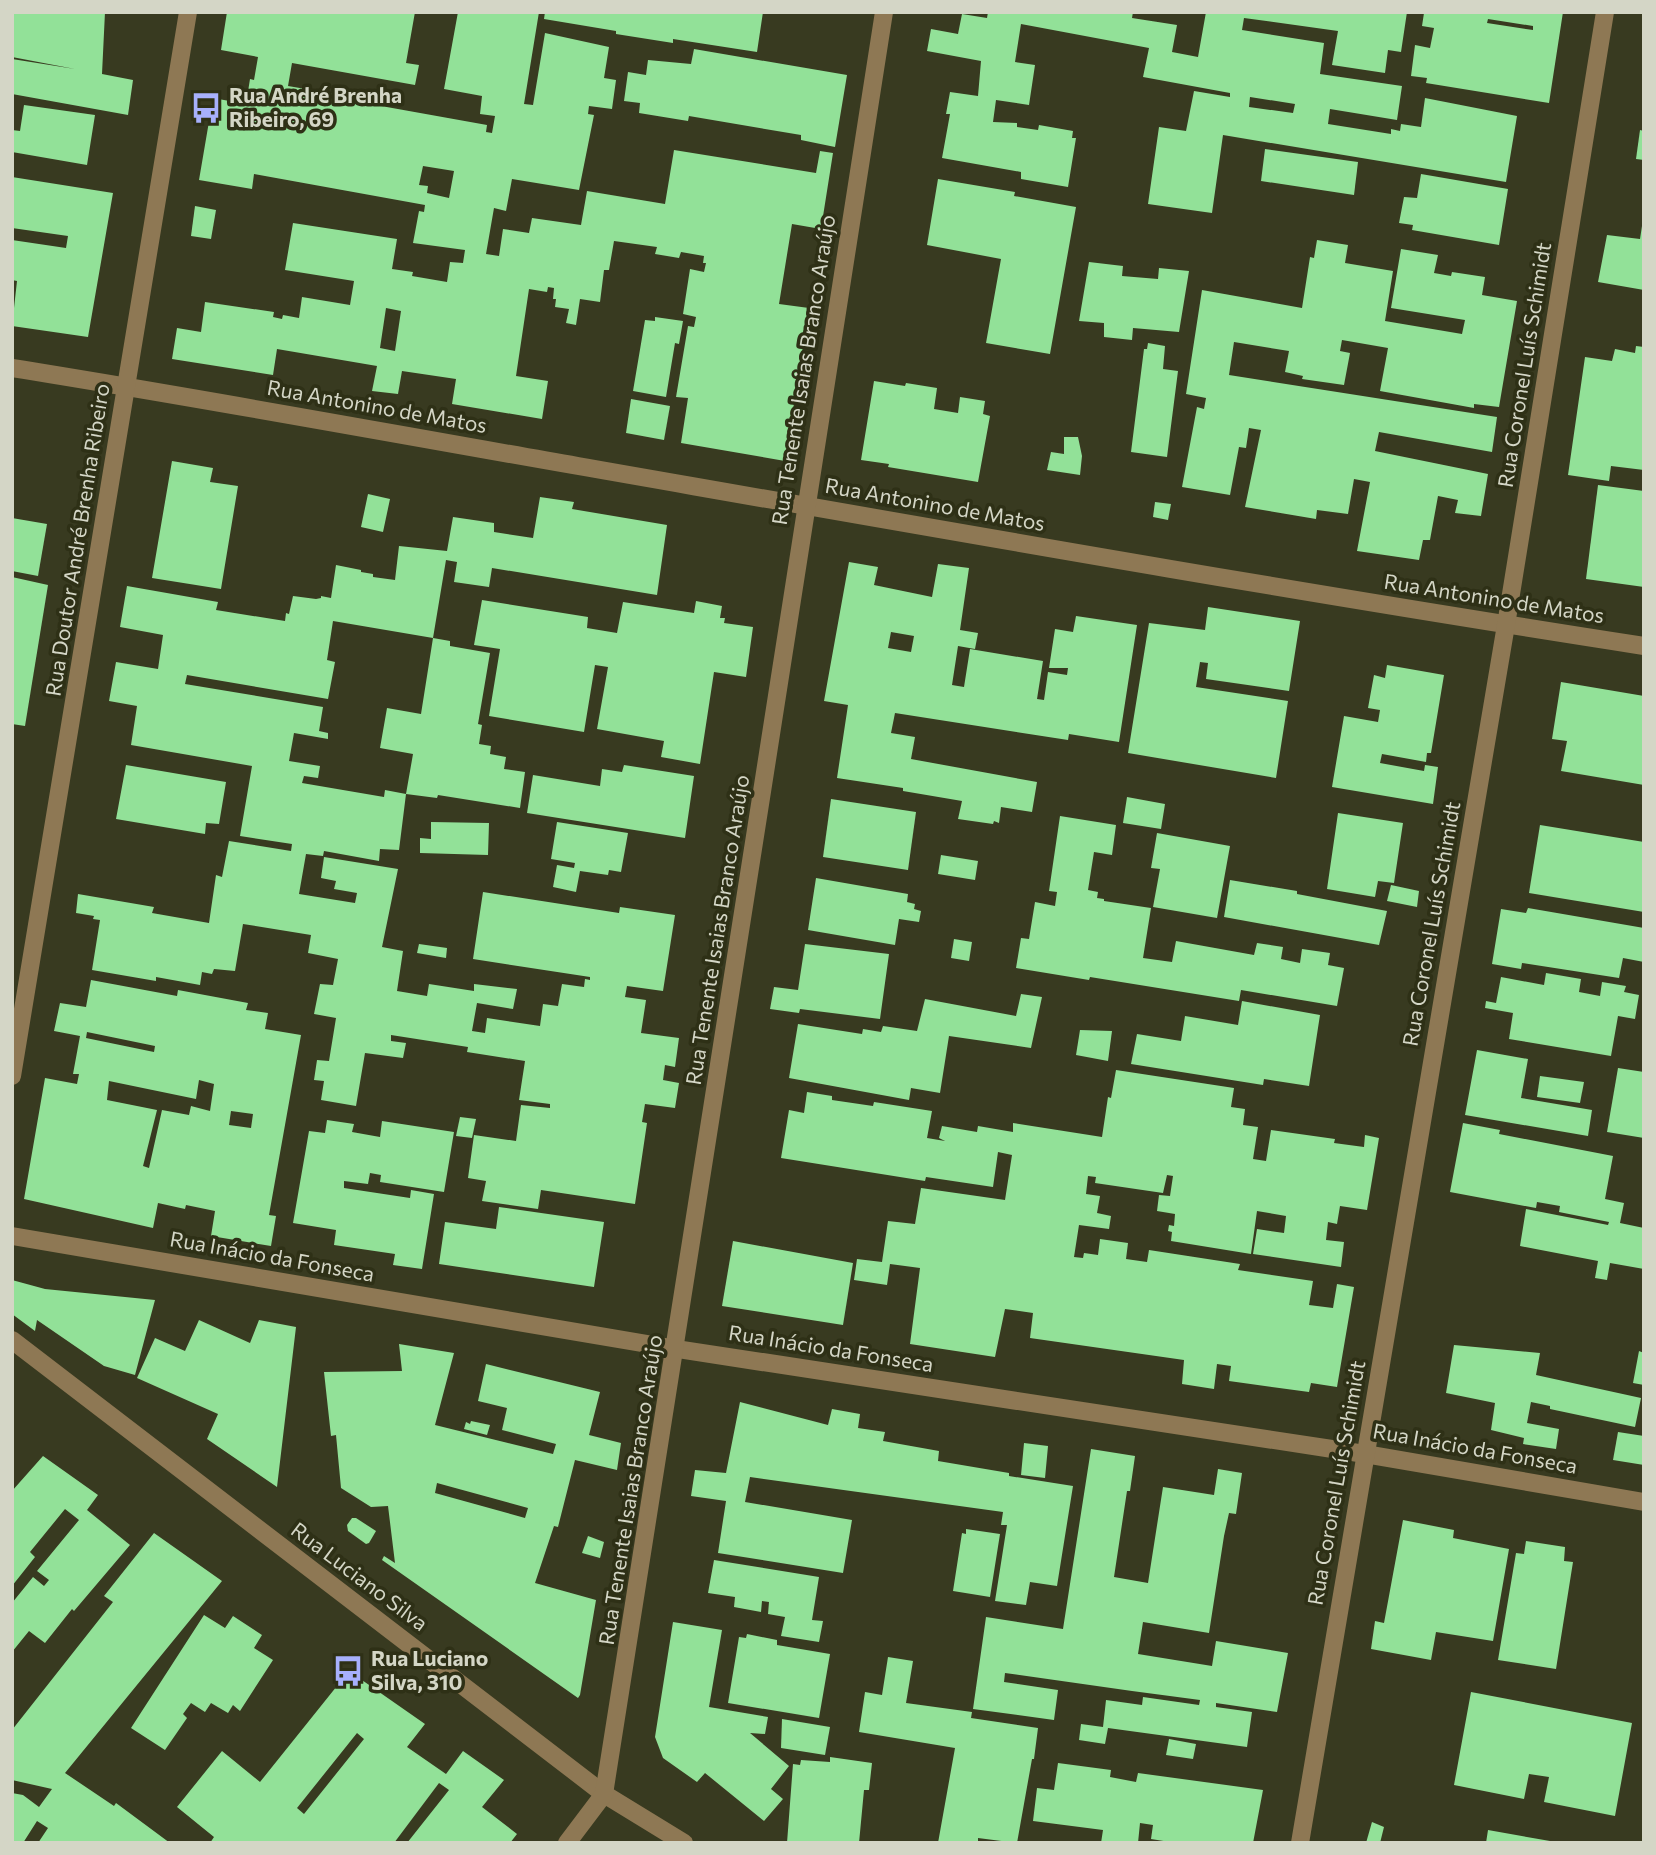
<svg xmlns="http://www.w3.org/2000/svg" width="1656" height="1855" font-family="Commissioner,sans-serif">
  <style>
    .building { fill: #92e198; fill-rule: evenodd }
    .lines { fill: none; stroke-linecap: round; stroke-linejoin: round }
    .minor { stroke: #8e7854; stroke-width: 18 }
    .labels { text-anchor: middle; stroke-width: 7; stroke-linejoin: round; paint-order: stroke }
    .poi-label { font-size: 21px; font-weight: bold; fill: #d4d6c6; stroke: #2e3016; text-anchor: start }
    .street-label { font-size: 21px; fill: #d4d6c6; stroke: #2e3016 }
  </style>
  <rect width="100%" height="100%" fill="#383a20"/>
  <g class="building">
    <path d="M12,12h93l-3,62 31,6 -5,35 -116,-21v-35l63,10 -63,-12z"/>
    <path d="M227,12h188l-9,51 13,2 -4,20 -123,-22 -4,23 83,14 -1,4 117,21 -1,7 6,1 3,-17 -15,-2 2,-18 -38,-7 14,-77h81l-15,92 9,1 12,-72 64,14 -5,31 12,2 -4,29 -23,-3 -1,8 6,1 -15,75 -67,-11 -6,32 -12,-3 -8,46 13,2 4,-27 26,4 3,-15 49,7 6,-34 78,13 9,-54 142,23 4,-22 13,2 -12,76 -29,-5 -13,80 30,4 -24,153 -104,-18 7,-45 -12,-1 12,-71 6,1 2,-10 -13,-3 7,-45 14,3 2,-9h-3l1,-7 -23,-4 -2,6 -24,-4 2,-7 -43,-6 -5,29h-5l-4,32 -20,-3 -4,26 -10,-2 3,-14 -14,-2 1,-8h-3l1,-11 -6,-1 -1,5 -18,-3 -13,87 32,5 -6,38 -90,-15 4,-25 -54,-8 -4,23 -26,-3 5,-25 -100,-17 -4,26 -101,-16 5,-31 24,4 4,-30 69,10 -1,5 9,2 1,-4 16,3 3,-21 48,8 4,-24 -69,-11 8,-47 104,16 -5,30 21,3 -1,4 35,6 3,-20 13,1 2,-13 -52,-7 6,-32 5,1 1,-7 -171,-31 -2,15 -53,-9 14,-82 33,6 4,-25 4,1 4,-23 -37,-7zM423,166l31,5 -5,27 -22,-5 1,-7 -9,-1zM386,308l15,3 -6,40 -15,-3z"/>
    <path d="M545,12h218l-6,40 -84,-13v4l-57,-9v-3l-72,-12z"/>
    <path d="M988,12h145l-1,6 45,7 -5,27 26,5 8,-45h201l-6,40 -13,-2 -3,23 -53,-8 6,-34 -94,-13 -2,12 82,13 -4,31 82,12 -5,34 -67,-11 -2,15 63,10v-5l9,2 1,-7 20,3 4,-29 92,18 -11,66 -283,-47 -11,78 -64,-9 11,-77 27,4 8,-40 36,6v-4l-87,-16 6,-29 -128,-24 -6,38 20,3 -6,40 -33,-5 -3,22 24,1v4l21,3 1,-5 34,6 -1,7h4l-8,49 -47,-8v-7l-79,-14 8,-44h-4l4,-22 28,4 3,-35 -54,-10 4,-22 27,5 4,-20 25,4zM1250,97l45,7 -2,9 -44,-6z"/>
    <path d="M1433,12h130l-14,91 -123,-20 1,-5 -16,-2 4,-31 15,3 4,-20 -12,-2 2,-13 9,1zM1488,19l45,7v4l-46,-7z"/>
    <path d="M694,49l153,26 -12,72 -34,-7v-5l-112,-19 -1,5 -49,-8 1,-10 -16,-2 4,-29 18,3 2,-15 43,4z"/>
    <path d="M24,105l71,10 -8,50 -75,-13v-22l8,1z"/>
    <path d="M1640,130l4,1v29l-8,-1z"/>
    <path d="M1265,149l93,13 -4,33 -93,-14z"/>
    <path d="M1421,174l87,15 -9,56 -87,-15 1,-5 -14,-2 5,-26 13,1z"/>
    <path d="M12,177l101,16 -25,144 -76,-11 5,-45 -5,-1v-40l54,8 2,-12 -56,-8z"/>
    <path d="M938,179l77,13 -1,4 62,11 -26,147 -64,-11 15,-84 -74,-14z"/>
    <path d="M195,206l21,4 -5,29 -20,-3z"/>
    <path d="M1642,226l2,64 -46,-8 9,-47 33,4z"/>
    <path d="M1317,240l31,5 -3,18 48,8 -8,50 77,13 3,-14 -74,-12 10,-59 37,6 -4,18 17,3 1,-4 33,5 -3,18 35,6 -18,106 -25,-3v4l-94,-17 8,-43 -46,-8 -2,11 10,2 -6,32 -42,-6 1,-3 -18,-4 4,-21 -55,-9 -5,33 268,42 -5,35 -113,-20 -4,19 113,23 -7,42 -26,-3 3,-13 -20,-4 -8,44h-7l-4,20 -62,-9 13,-69 -16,-3 -6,35 -31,-4 -1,9 -71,-12 16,-77 -12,-2 -3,20 -7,-1 -9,48 -48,-8 15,-80 7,2 2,-11 -20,-4 16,-104 100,18 8,-51 4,1z"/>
    <path d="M1089,262l34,4 -1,10 36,3 1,-11 30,3 -10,61 -46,-4 -1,12 -28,-3v-14l-25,-2z"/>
    <path d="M655,317l28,4 -4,23 -4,-1 -9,54 -33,-6 12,-71 10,1z"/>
    <path d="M1148,343l17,3 -2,23 15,2 -11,86 -36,-5 13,-103h3z"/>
    <path d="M1636,346l8,1v123l-33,-4 -2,15 -41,-6 17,-118 27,4 3,-12 20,4z"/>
    <path d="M874,381l31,5 1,-3 31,5 -3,21 24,4 2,-16 25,4 -2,13 7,2 -12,66 -90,-15 1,-3 -28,-4z"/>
    <path d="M631,399l39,7 -6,34 -38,-7z"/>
    <path d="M1064,437h14l4,19 -2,19 -33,-5 4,-18 13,2z"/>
    <path d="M172,461l41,7 -3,14 28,4 -17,103 -69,-11z"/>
    <path d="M1598,485l46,6v96l-58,-8z"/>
    <path d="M368,494l22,5 -7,33 -22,-5z"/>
    <path d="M540,497l34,5 -2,7 95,16 -10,70 -165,-27 -3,19 -35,-5 3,-20 -11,-2 -13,78 -100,-17 -6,39 8,2 -7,37 -141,-24 -2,9 138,23 -4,24 9,2v6l-34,-6 -5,28 31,5 -2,12 -14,-2 -2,7 82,14 1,-7 21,4 -7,56 -19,-1 -1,12 -55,-10 -1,5 -17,-2 -7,40 56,9 2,-10 -23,-4 2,-8 -15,-3 3,-21 74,12 -16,78 21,4 -6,40 30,5 2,-12 45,7v-7l43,5 -4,20 -36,-6 -5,28 13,2 2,-15 53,8 3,-22 15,2 4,-22 22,3 1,-8 5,1v-3l-117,-18 10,-67 136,21 1,-6 55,8 -12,76 -36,-5 -2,11 21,3 -5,33 38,5 -4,29 -10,-2 -2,15 16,3 -4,25 -30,-4 -3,18 5,1 -12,81 -94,-14 -3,19 -56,-8 4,-20 -18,-3 6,-43 42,6 5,-36 29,3v-4l-31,-4 6,-39 -58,-9 1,-5 -77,-12v6l15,2 -3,15 -38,-5 -9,53 -35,-6 3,-19 -10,-1 3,-20 12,1 7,-43 -22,-4 6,-30 13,1 5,-26 -30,-6 3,-18 -68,-11 -8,47 -21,-2 -2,5 -10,-2 -2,13 -44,-8v4l-64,-11 8,-50 -7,-1 1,-3 -18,-3 2,-19 76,13 -2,6 57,10 7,-48 6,2 7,-36 62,10 1,-7 -52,-8 12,-70 -121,-21 6,-39 -28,-5 7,-39 42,7 5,-34 -43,-8 7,-41 91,16 -2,8 69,11 1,-8 3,1 4,-18 23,3 5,-1v-2l10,2 5,-33 25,5v2l12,2v3l22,3 4,-34 48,5 6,-34 41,6v9l39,6z"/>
    <path d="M1155,502l16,2 -3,16 -15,-3z"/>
    <path d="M12,518l35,6 -9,52 -26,-5z"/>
    <path d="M849,562l29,5 -4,18 58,12 6,-33 31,4 -9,62 18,3 -3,16 -17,-3 -6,39 12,2 6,-38 73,12 -6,38 7,1 4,-28 19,3 1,-7h-19l6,-39 18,3 3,-16 61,9 -18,117 -50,-8 -1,6 -173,-27 -4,20 24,4 -4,22 126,23 -5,30 -31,-5 -2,16 -5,-2 -1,3 -35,-5 4,-18 -59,-10v-3l-66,-10 11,-73 -24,-4zM891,632l23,4 -3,16 -23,-4z"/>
    <path d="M12,577l36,8 -23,141 -13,-2z"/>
    <path d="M482,600l106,17 -1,11 30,5 6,-31 71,11 2,-12 26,5 -2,12h5l-1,5 29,4 -7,50 -32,-5 -14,92 -39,-7 3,-16 -67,-12 11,-62 -13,-2 -11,67 -95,-16 11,-67 -26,-4z"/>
    <path d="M1208,607l92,14 -11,70 -83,-12 2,-16 -8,-1 -4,25 92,14 -12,77 -148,-25 21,-130 56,7z"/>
    <path d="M433,638l17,3v5l40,7 -12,71 4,1 -3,19 12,2 -1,8 16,3 -2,12 21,3 -5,36 -82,-13 -1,3 -31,-4 7,-40 -33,-6 7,-40 34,6z"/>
    <path d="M1387,665l57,10 -13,78h-4l-1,9 -44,-8 -2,9 44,8 1,-6 13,2 -5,37 -101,-17 12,-71 34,6 2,-12 -12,-2 6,-33 11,3z"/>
    <path d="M1561,682l83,14v89l-83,-14 6,-30 -15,-2z"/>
    <path d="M126,765l100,17 -7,42 -13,-1 -1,11 -89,-15z"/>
    <path d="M624,765l70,11 -9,62 -158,-25 6,-38 67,11 2,-17 20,3z"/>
    <path d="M1127,797l38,7 -4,25 -38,-6z"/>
    <path d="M831,799l85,13 -8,58 -85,-13z"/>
    <path d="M1338,813l65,10 -9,60 -16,-2 -3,16 -48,-8z"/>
    <path d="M1060,816l56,9 -4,30 -18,-3 -6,38 10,2 -1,6 7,1v2l47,7 -8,50 29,4 4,-21 78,14 3,-12 26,4 -2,12 19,4 2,-14 28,4 -2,12 16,3 -7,38 -96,-16 -2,11 -149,-24 -1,3 -73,-12 5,-30 8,1 6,-37 20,4 2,-14 -8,-1z"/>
    <path d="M431,822l58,1 -1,32 -68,-2v-15l11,1z"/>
    <path d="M557,822l71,11 -7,39 -12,-2 -1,5 -28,-4 -4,21 -23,-5 4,-22 17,3 1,-5 -24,-4z"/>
    <path d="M1540,825l104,17v70l-115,-19z"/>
    <path d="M1157,833l73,13 -13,72 -64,-11 7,-38 -9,-1z"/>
    <path d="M941,855l37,6 -3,19 -37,-6z"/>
    <path d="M816,878l92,16 -1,8 8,2 -1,5 7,2 -2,11 -20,-3 -4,26 -87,-15z"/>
    <path d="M1230,880l67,11v3l90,17 -8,34 -155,-28z"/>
    <path d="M1391,885l28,6 -2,16 -30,-6z"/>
    <path d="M1528,908l116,20v34l-21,-4 -4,20 -97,-15 -1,6 -29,-5 9,-55 25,4z"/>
    <path d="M954,939l18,3 -3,19 -18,-3z"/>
    <path d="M419,944l28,4 -1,10 -29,-5z"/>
    <path d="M805,944l84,10 -9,65 -80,-10 -1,4 -29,-4 4,-22 24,3z"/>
    <path d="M1546,973l35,6 -2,13 21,4 2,-14 24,4 -2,6 15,3 -4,24 -17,-3 -7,40 -102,-17 4,-26 -28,-5 1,-7 10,2 5,-26 43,8z"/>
    <path d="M91,980l86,16 1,-6 70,13 -2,7 22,3 -3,16 36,6 -32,180 7,1 -5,30 -60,-10 4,-25 -29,-6 -1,4 -27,-6 -5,25 -129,-29 21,-121 32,6 2,-10h-6l7,-38 -26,-5 6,-28 26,4zM87,1032l68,14 -1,6 -68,-14zM199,1080l15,4 -4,27 -19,-5 -2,9 -27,-5 -13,58 -6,-2 14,-56 -50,-10 2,-19 87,18zM231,1111l22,3 -2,14 -22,-3z"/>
    <path d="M1021,994l21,3 -11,51 -82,-12 -9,57 -29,-5 -2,12 -120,-22 9,-54 64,10 1,-5 18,3 2,-6 34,5 8,-32 91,17z"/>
    <path d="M1242,1001l78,14 -11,71 -45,-7 -1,6 -132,-21 6,-30 44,7 4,-25 53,9z"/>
    <path d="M1080,1030l32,1 -4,30 -32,-6z"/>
    <path d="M1477,1050l51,9 -7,39 71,12 -4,26 -123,-21z"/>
    <path d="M1618,1068l26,4v66l-37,-6z"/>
    <path d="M1116,1070l118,18 -3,19 14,2 -2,16 15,2 -5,32 13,2 5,-31 64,9 -1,4 30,4 1,-12 14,3 -12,72 -27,-4 -3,18 -9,-2 -2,18 18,2 -3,25 -88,-13 4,-25 27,4 2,-17 -29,-5 -6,43 -80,-13 1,-9 -4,-1 1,-6 5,1 1,-12 -18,-3 2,-16 11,1 3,-20 -6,-1 -4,18 -68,-10 1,-6 -8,-1 -2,18 14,2 -3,17 14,3 -2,13 -30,-4 -5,32 9,1 1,-5 14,2 2,-16 28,4 -2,16 21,3 2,-12 91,14 -2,6 75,11 -4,24 24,3 4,-24 17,3 -17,100 -26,-4 -2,9 -80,-11 2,-15 -14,-2 -3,25 -32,-5 2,-24 -154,-22 3,-25 -28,-4 -10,48 -85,-13 10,-76 -30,-4 -3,21 -33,-5 3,-21 25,3 6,-41 27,3 6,-36 84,12 7,-45 -14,-3 -5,35 -67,-10 -1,4 -144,-23 8,-48 15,3 3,-21 25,4v4l41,6 1,-4 58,9 -5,27 18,3 -6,-3 3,-12 35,6 1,-6 35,6v-9l89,14 6,-40 3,1z"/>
    <path d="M1540,1076l44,6 -4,21 -43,-6z"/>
    <path d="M460,1117l16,2 -4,19 -16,-2z"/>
    <path d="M327,1120l27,4 -2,8 28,5 2,-16 72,11 -10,60 -64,-10 1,-7 -11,-2 -2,11 -24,-3v7l66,10 1,-8 23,4 -12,75 -29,-4 2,-11 -61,-9 2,-15 -43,-7 16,-92 16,2z"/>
    <path d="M1463,1123l37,7 -1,4 114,22 -8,43 19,4 -4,20 24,5v41l-34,-6 -3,17 -12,-2 3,-17 -78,-15 6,-37 82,16 1,-3 -50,-10 1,-6 -23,-4 -1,6 -86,-16z"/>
    <path d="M499,1207l105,15 -10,65 -155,-23 6,-42 51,7z"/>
    <path d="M733,1241l120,22 -10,62 -121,-19z"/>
    <path d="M12,1280l33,9 110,11 -20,75 -31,-9 -67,-46 -2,11 -23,-17z"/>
    <path d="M199,1320l51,23 9,-23 37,7 -19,160 -70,-48 11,-25 -81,-36 18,-40 30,13z"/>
    <path d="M399,1344l55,9 -19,72 118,29 3,-10 -54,-14 5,-22 -29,-7 8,-37 114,28 -11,43 32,8 -4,27 -42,-10 -17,67 -4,-1 -19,57 61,17 -16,95 -2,3 -196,-138 2,-4 11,7 -7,-57 -17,1 -30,-19 -5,-53 -5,1 -7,-64 78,-1zM437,1483l91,25 -3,10 -90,-25z"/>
    <path d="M1454,1345l86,8 -4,22 105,23 -6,29 -85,-18v-3l-19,-4 -4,21 32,6 -3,20 -33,-5 1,-6 -33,-8 4,-27 -49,-10z"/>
    <path d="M1639,1351l5,2v32l-11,-2z"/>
    <path d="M740,1402l88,23 4,-16 28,5 -2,14 27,4 -2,9 56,10 -1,10 71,12v3l64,10 -16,100 -27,-4 -4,23 -31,-4 12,-76h-6l2,-13 -253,-35 -5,25 107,18 -9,53 -125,-20 8,-52 -35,-5 4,-26 31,3z"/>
    <path d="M471,1421l19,4 -3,10 -23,-6 2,-7 4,2z"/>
    <path d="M1618,1432l26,4v29l-31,-5z"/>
    <path d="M1024,1443l24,3 -3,32 -24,-3z"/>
    <path d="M1091,1449l44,7 -5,35h-3l-13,86 34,6 15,-96 51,8 4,-26 24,4 -6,41 -7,-1 -5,23 -15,97 -66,-11 -5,32 74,12 4,-25 72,12 -11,59 -61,-9v4l36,5 -5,35 -139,-19 -3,16 -26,-4 2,-16 22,3 3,-27 36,5 1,-8 56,8 1,-5 -68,-9 -127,-18 -1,9 54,8 -4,30 -81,-11 13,-92 77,12z"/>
    <path d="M43,1456l55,39 -11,15 43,35 -56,66 -2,-2 -27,34 -16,-12 -17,21v-49l21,-26 11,9 5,-6 -12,-9 42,-51 -14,-11 -35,43 5,5 -23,29v-95z"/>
    <path d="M352,1518h4l20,13 -7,12 -3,1 -18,-13 -1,-6z"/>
    <path d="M1403,1520l51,10 -1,8 56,11 -16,92 -57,-9 -5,28 -60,-11 4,-28 9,2z"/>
    <path d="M966,1529l34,5 -10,63 -37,-6 9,-58 4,1z"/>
    <path d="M154,1533l68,48 -157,192 49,33 2,-3 54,40h-132l10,-15 -11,-7 -14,22h-11v-50l11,2 16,12 13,-18 -40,-9v-50l101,-128 -9,-6z"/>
    <path d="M588,1536l16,6 -4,16 -18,-5z"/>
    <path d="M1526,1541l39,6 -1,14 9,1 -17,107 -58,-9 18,-107 8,1z"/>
    <path d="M714,1560l105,17 -7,43 11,1 -4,21 -38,-6 4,-19 -17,-3 1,-12 -7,-1 -1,11 -27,-5 1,-10 -27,-4z"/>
    <path d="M204,1615l21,13 8,-12 29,19 -8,13 19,12 -33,51 -7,-6 -5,8 -17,-10 -6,9 -14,-9 -8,11 4,4 -22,32 -34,-22z"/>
    <path d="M673,1622l49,8 -13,77 59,10 -3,17 -15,-1 39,33 -18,23 12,10 -19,22 -59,-48 -8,9 -34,-24 -8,-21z"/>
    <path d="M747,1634l30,6v5l53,9 -11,64 -91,-15 11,-66 7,1z"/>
    <path d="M888,1657l25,4 -7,42 66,9 -1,6 67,10 -4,31h-2l-15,84 -39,-5v5h-40l17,-95 -96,-16 6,-40 17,3z"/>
    <path d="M349,1671l76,53 -18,23 39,27 17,-23 41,29 -22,27 35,27 -7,9h-103l42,-53 -10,-7 -45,60h-184l4,-6 -37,-30 45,-56 38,31zM357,1733l7,6 -60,75 -7,-6z"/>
    <path d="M1471,1692l161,31 -17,93 -71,-14 5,-25 -20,-3 -5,25 -70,-14z"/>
    <path d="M782,1719l48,8 -5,28 -44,-7z"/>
    <path d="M1169,1739l27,5 -3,15 -27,-4z"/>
    <path d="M830,1757l42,6 -3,27h-5l-5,53h-72l6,-79 7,1 1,-5 29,2z"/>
    <path d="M1058,1763l53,7 -1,7 26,5 2,-9 125,17 -10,53h-77l-25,-4 2,-14 -13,-2 -2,20h-37l2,-13 -70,-9 4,-33 17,2z"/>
    <path d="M1372,1822l12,5 -4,16h-14z"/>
    <path d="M1488,1830l62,11v2h-64z"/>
  </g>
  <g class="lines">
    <g class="minor">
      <path d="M12,368c189,30 377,65 566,98 355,62 710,125 1066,180"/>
      <path d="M12,1076l176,-1064"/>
      <path d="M12,1236l665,113 688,105 279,48"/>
      <path d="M12,1340l592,454 80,49"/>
      <path d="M567,1843l37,-49c97,-594 185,-1188 280,-1782"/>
      <path d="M1300,1843l206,-1218 99,-613"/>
    </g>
  </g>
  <defs>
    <symbol id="bus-bare" viewBox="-9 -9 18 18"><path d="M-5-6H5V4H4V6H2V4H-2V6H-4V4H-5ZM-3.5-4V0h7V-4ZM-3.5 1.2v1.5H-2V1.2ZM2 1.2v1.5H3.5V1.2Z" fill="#a7b0fc" stroke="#2e3016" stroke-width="2.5" paint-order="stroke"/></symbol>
  </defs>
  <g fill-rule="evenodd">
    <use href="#bus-bare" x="184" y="86" width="44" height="44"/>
    <use href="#bus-bare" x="326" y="1649" width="44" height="44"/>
  </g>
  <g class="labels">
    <g class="poi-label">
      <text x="229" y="103">Rua André Brenha<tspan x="229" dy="24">Ribeiro, 69</tspan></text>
      <text x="371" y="1666">Rua Luciano<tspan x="371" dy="24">Silva, 310</tspan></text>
    </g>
    <g class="street-label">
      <text transform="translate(1525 365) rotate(-81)" y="7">Rua Coronel Luís Schimidt</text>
      <text transform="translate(804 370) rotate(-81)" y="7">Rua Tenente Isaias Branco Araújo</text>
      <text transform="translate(377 407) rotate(10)" y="7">Rua Antonino de Matos</text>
      <text transform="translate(935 505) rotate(10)" y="7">Rua Antonino de Matos</text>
      <text transform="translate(78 540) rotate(-81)" y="7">Rua Doutor André Brenha Ribeiro</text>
      <text transform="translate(1494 599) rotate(9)" y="7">Rua Antonino de Matos</text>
      <text transform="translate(1432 924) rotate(-80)" y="7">Rua Coronel Luís Schimidt</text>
      <text transform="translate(718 930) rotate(-81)" y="7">Rua Tenente Isaias Branco Araújo</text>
      <text transform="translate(272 1257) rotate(10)" y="7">Rua Inácio da Fonseca</text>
      <text transform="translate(831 1349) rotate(9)" y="7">Rua Inácio da Fonseca</text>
      <text transform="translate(1475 1449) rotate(10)" y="7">Rua Inácio da Fonseca</text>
      <text transform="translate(1337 1483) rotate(-80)" y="7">Rua Coronel Luís Schimidt</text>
      <text transform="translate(631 1490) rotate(-81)" y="7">Rua Tenente Isaias Branco Araújo</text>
      <text transform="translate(359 1577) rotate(37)" y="7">Rua Luciano Silva</text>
    </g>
  </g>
  <rect width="1656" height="1855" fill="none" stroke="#d4d6c6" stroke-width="28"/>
</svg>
